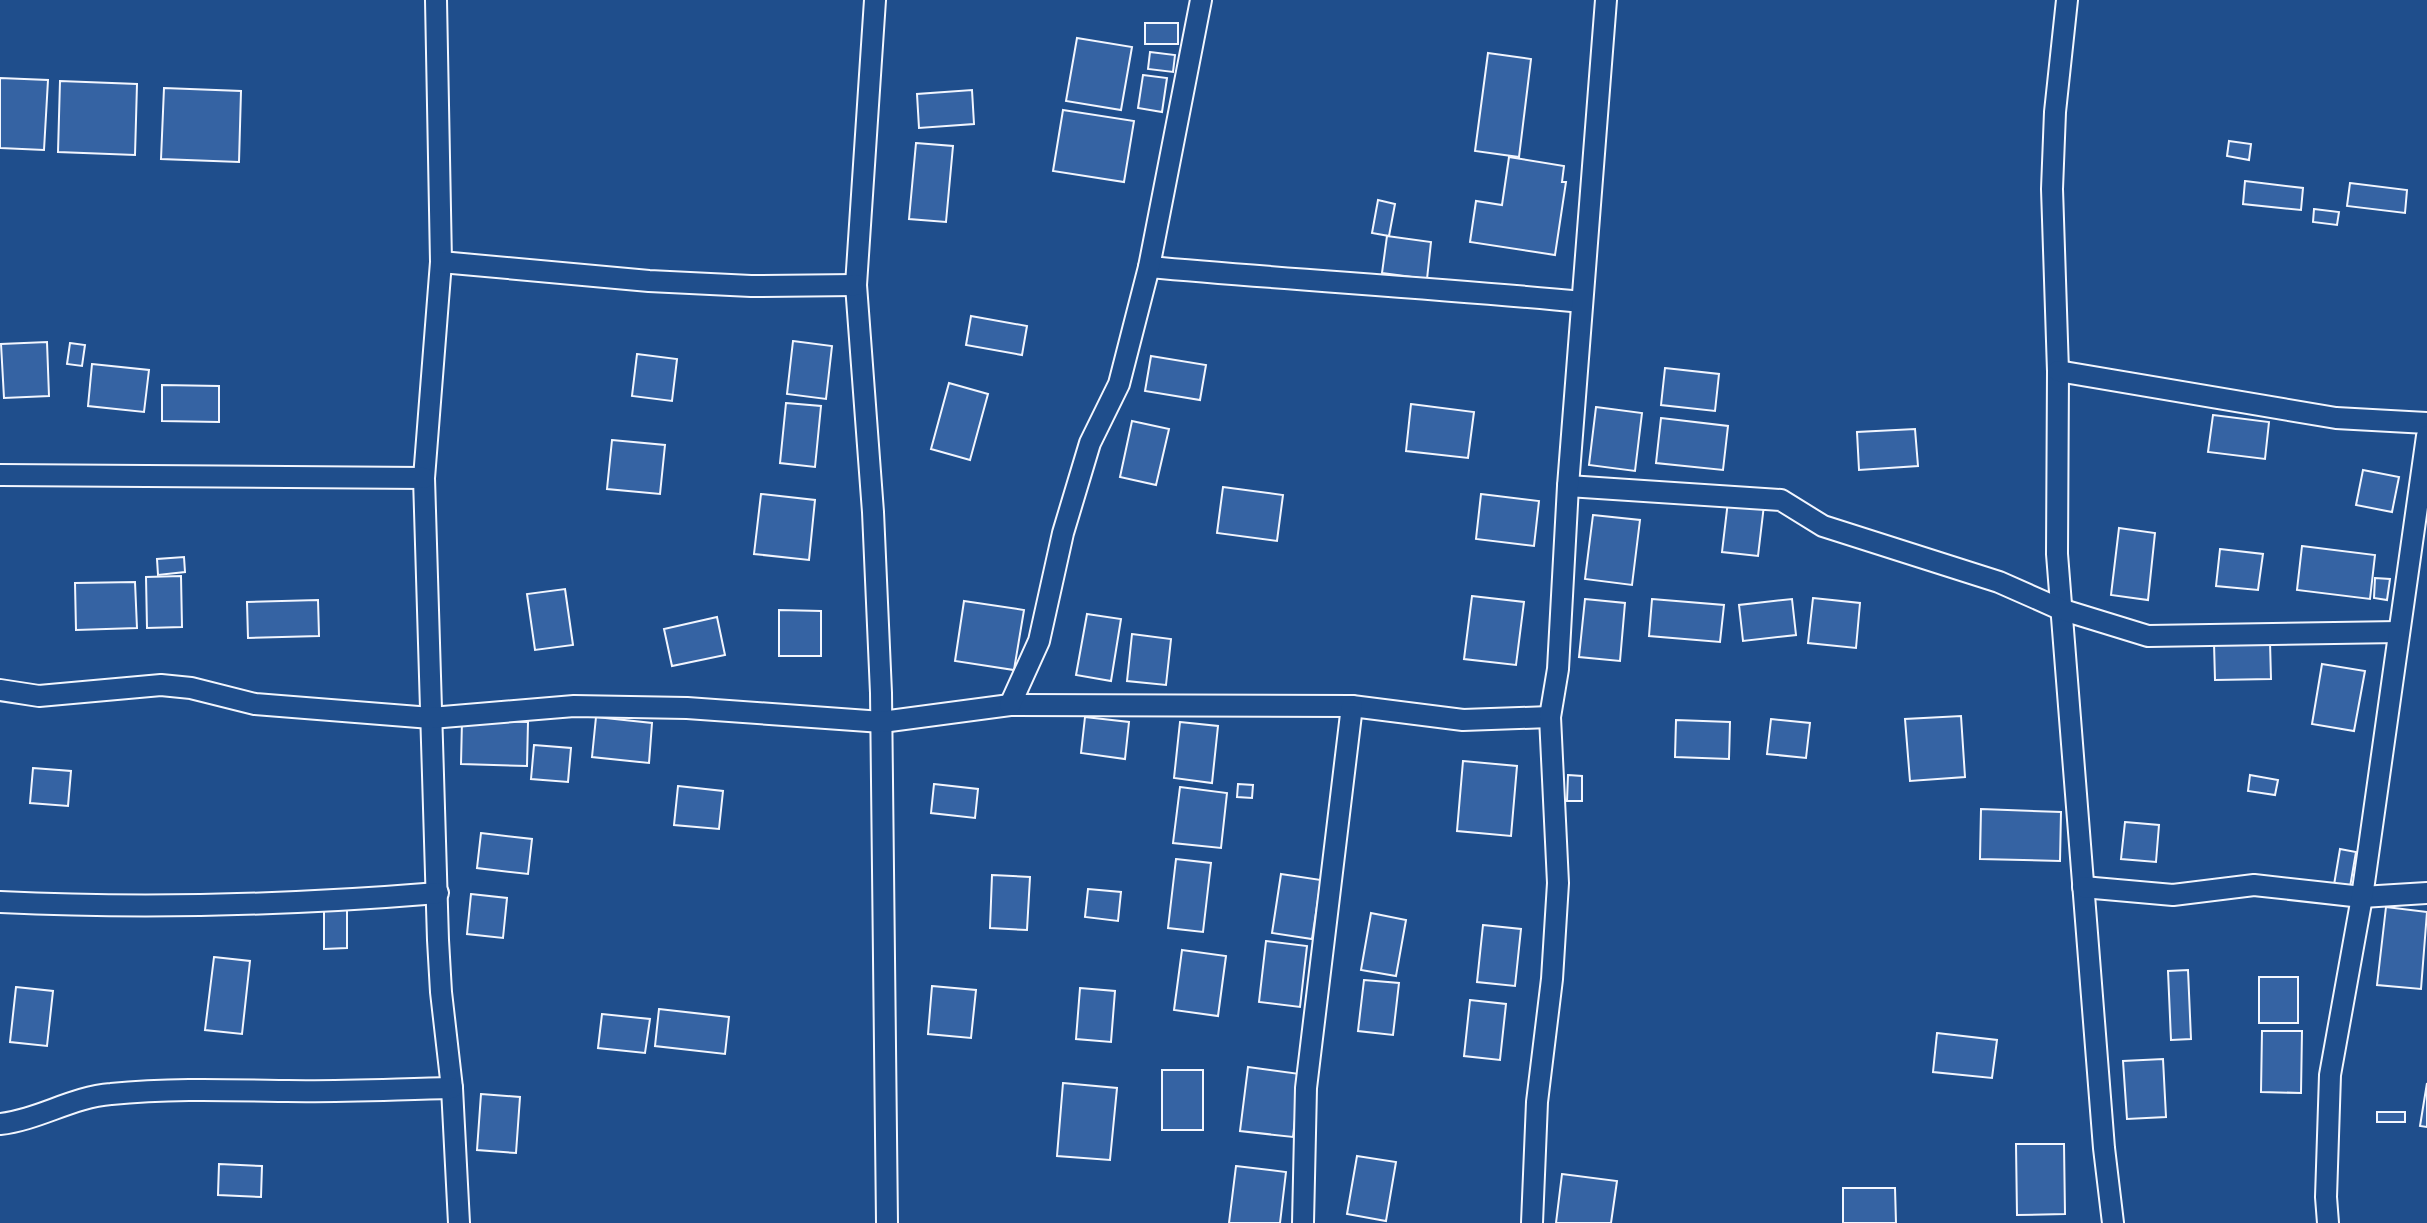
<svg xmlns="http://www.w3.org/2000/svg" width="2427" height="1223" font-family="Montserrat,sans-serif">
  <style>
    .building { fill: #3563a3; stroke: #f2f6ff; stroke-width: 2 }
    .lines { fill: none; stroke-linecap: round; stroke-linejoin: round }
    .minor-casing { stroke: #f2f6ff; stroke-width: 24 }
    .minor { stroke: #1f4e8c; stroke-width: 20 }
  </style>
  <rect width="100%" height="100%" fill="#1f4e8c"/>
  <g class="building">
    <rect x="1145" y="23" width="33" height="21"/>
    <path d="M1077,38l55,9 -11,63 -55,-9z"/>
    <path d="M1150,52l25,3 -2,17 -25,-3z"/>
    <path d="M1488,53l43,6 -12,98 -44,-6z"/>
    <path d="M1143,75l24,3 -5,34 -24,-4z"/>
    <path d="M0,78l48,2 -4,70 -44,-2z"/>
    <path d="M60,81l77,3 -2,71 -77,-3z"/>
    <path d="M164,88l77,3 -2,71 -78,-3z"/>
    <path d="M972,90l2,34 -55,4 -2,-34z"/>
    <path d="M1063,110l71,11 -10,61 -71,-11z"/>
    <path d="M2229,141l22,3 -2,16 -22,-4z"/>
    <path d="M916,143l37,3 -7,76 -37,-3z"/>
    <path d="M1509,157l55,9 -2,16h4l-11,73 -85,-13 6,-41 26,4z"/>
    <path d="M2245,181l58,7 -2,22 -58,-6z"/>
    <path d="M2350,183l57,7 -2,23 -58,-7z"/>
    <path d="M1378,200l17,4 -6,32 -17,-3z"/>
    <path d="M2314,209l25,3 -2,13 -24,-3z"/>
    <path d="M1387,236l44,6 -4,37 -45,-6z"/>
    <path d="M971,316l56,10 -5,29 -56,-10z"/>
    <path d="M793,341l39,5 -6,53 -39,-5z"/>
    <path d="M47,342l2,54 -45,2 -3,-54z"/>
    <path d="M70,343l15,2 -3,21 -15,-2z"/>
    <path d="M637,354l40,5 -5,42 -40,-5z"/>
    <path d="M1151,356l55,9 -6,35 -55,-9z"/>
    <path d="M92,364l57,6 -5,42 -56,-6z"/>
    <path d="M1665,368l54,6 -4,37 -54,-6z"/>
    <path d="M949,383l39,11 -18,66 -39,-11z"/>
    <path d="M162,385l57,1v36l-57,-1z"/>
    <path d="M786,403l35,3 -6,61 -35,-4z"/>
    <path d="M1411,404l63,8 -6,46 -62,-7z"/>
    <path d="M1596,407l46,6 -7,58 -46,-6z"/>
    <path d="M2213,415l56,7 -4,37 -57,-7z"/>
    <path d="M1661,418l67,8 -5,44 -67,-7z"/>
    <path d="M1132,421l37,8 -13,56 -36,-8z"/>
    <path d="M1915,429l3,37 -59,4 -2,-38z"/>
    <path d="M612,440l53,5 -5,49 -53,-5z"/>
    <path d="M2363,470l36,7 -7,35 -36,-7z"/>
    <path d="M1223,487l60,8 -6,46 -60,-8z"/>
    <path d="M761,494l54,6 -6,60 -55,-6z"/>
    <path d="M1481,494l58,7 -5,45 -58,-7z"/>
    <path d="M1728,501l36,4 -6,51 -36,-4z"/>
    <path d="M1593,515l47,5 -8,65 -47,-6z"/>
    <path d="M2119,528l36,5 -7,67 -37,-5z"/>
    <path d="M2302,546l73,9 -5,44 -73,-9z"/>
    <path d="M2220,549l43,5 -5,36 -42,-4z"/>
    <path d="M184,557l1,15 -27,3 -1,-16z"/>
    <path d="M181,576l1,51 -35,1 -1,-51z"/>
    <path d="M2375,578l15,1 -3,21 -13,-2z"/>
    <path d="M135,582l2,46 -61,2 -1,-47z"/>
    <path d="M565,589l8,56 -38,5 -8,-56z"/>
    <path d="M1472,596l52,6 -8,63 -52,-6z"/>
    <path d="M1813,598l47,5 -4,45 -48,-5z"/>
    <path d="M1585,599l40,4 -5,58 -41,-4z"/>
    <path d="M1652,599l72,6 -4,37 -71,-6z"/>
    <path d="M1792,599l4,36 -53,6 -4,-36z"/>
    <path d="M318,600l1,36 -71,2 -1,-36z"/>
    <path d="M964,601l60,9 -10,60 -59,-9z"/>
    <path d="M779,610l42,1v45h-42z"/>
    <path d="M1087,614l34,5 -10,62 -35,-6z"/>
    <path d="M717,617l8,38 -53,11 -8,-37z"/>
    <path d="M1132,634l39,5 -5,46 -39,-4z"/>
    <path d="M2270,642l1,37 -56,1 -1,-37z"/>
    <path d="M2322,664l43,7 -11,60 -42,-7z"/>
    <path d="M1961,716l4,61 -55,4 -5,-62z"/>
    <path d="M596,717l56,6 -3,40 -57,-6z"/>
    <path d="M1085,717l44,5 -4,37 -44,-6z"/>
    <path d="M1771,719l39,4 -4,35 -39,-4z"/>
    <path d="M462,720l66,2 -1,44 -66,-2z"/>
    <path d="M1676,720l54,2 -1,37 -54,-2z"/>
    <path d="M1180,722l38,4 -6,57 -38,-5z"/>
    <path d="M534,745l37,3 -3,34 -37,-3z"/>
    <path d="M1463,761l54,5 -6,70 -54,-5z"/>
    <path d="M33,768l38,3 -3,35 -38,-3z"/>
    <path d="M1568,775l14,1v25h-15z"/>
    <path d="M2250,775l28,5 -3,15 -27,-4z"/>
    <path d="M934,784l44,5 -3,29 -44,-5z"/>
    <path d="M1238,784l15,1 -1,13 -15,-1z"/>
    <path d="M678,786l45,5 -4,38 -45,-4z"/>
    <path d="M1180,787l47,6 -6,55 -48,-5z"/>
    <path d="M1981,809l80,3 -1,49 -80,-2z"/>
    <path d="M2125,822l34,3 -3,37 -35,-3z"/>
    <path d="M481,833l51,6 -4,35 -51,-6z"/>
    <path d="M2340,849l16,3 -6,35 -16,-2z"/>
    <path d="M1176,859l35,4 -8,69 -35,-4z"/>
    <path d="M1281,874l40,6 -9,59 -40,-6z"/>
    <path d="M992,875l38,2 -3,53 -37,-2z"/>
    <path d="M1088,889l33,3 -3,29 -33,-4z"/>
    <path d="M471,894l36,4 -4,40 -36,-4z"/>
    <path d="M324,905h23v43l-23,1z"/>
    <path d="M2386,907l41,5 -6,77 -44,-4z"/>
    <path d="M1371,913l35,7 -10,56 -35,-6z"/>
    <path d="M1483,925l38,4 -6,57 -38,-4z"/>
    <path d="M1266,941l41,5 -7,61 -41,-5z"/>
    <path d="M1182,950l44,6 -8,60 -44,-6z"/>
    <path d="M214,957l36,4 -8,73 -37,-4z"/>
    <path d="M2188,970l3,69 -20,1 -3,-69z"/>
    <rect x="2259" y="977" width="39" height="46"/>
    <path d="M1364,980l35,3 -6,52 -35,-4z"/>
    <path d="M932,986l44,4 -5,48 -43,-4z"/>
    <path d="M16,987l37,4 -6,55 -37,-4z"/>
    <path d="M1080,988l35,3 -4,51 -35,-3z"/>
    <path d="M1470,1000l36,4 -6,56 -36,-4z"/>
    <path d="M659,1009l70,8 -4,37 -70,-8z"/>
    <path d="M602,1014l48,5 -5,34 -47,-5z"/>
    <path d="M2262,1031h40l-1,62 -40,-1z"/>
    <path d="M1937,1033l60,7 -5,38 -59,-6z"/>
    <path d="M2163,1059l3,58 -39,2 -4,-58z"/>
    <path d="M1248,1067l52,7 -7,63 -53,-6z"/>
    <rect x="1162" y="1070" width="41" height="60"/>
    <path d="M1063,1083l54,5 -7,72 -53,-4z"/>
    <path d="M2427,1083v44l-7,-1z"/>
    <path d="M481,1094l39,3 -4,56 -39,-3z"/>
    <rect x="2377" y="1112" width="28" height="10"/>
    <path d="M2016,1144h48l1,70 -48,1z"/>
    <path d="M1357,1156l39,6 -10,59 -39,-7z"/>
    <path d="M219,1164l43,2 -1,31 -43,-2z"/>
    <path d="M1236,1166l50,6 -6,51h-51z"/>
    <path d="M1562,1174l55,7 -6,42h-55z"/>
    <path d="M1843,1188h52l1,35h-53z"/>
  </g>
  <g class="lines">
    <defs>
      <g id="minor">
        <path d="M436,0l5,262 -17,216 14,462 3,52 11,96 7,135"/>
        <path d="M875,0l-19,285 17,227 8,181 6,530"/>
        <path d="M2067,0l-12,112 -3,77 6,182 -1,183 47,594 9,75"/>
        <path d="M441,262l208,19 102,5 105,-1"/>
        <path d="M1149,267c144,13 289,21 433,35"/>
        <path d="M2058,371l278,47 91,5"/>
        <path d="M0,475l424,3"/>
        <path d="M1568,486l213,14 42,26 176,56 61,27 88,27 251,-4"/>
        <path d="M0,690l39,6 122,-11 30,3 64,16 176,14 143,-12 113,2 195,14 128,-17 342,1 111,14 87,-3"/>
        <path d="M1010,705l29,-64 24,-108 27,-90 29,-59 30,-117 52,-267"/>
        <path d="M2083,887l90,8 81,-10 108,12 65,-4"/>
        <path d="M0,902c146,7 292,3 438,-9"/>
        <path d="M0,1124c38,-4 72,-27 111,-30 59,-6 117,-4 176,-3 55,1 110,-2 165,-3"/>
        <path d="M1303,1223l3,-135 46,-382"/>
        <path d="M1532,1223l5,-121 15,-123 6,-96 -8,-166 8,-48 10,-183 38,-486"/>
        <path d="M2328,1223l-2,-26 4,-122 32,-178 65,-461"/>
      </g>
    </defs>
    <use href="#minor" class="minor-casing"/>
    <use href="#minor" class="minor"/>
  </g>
</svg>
